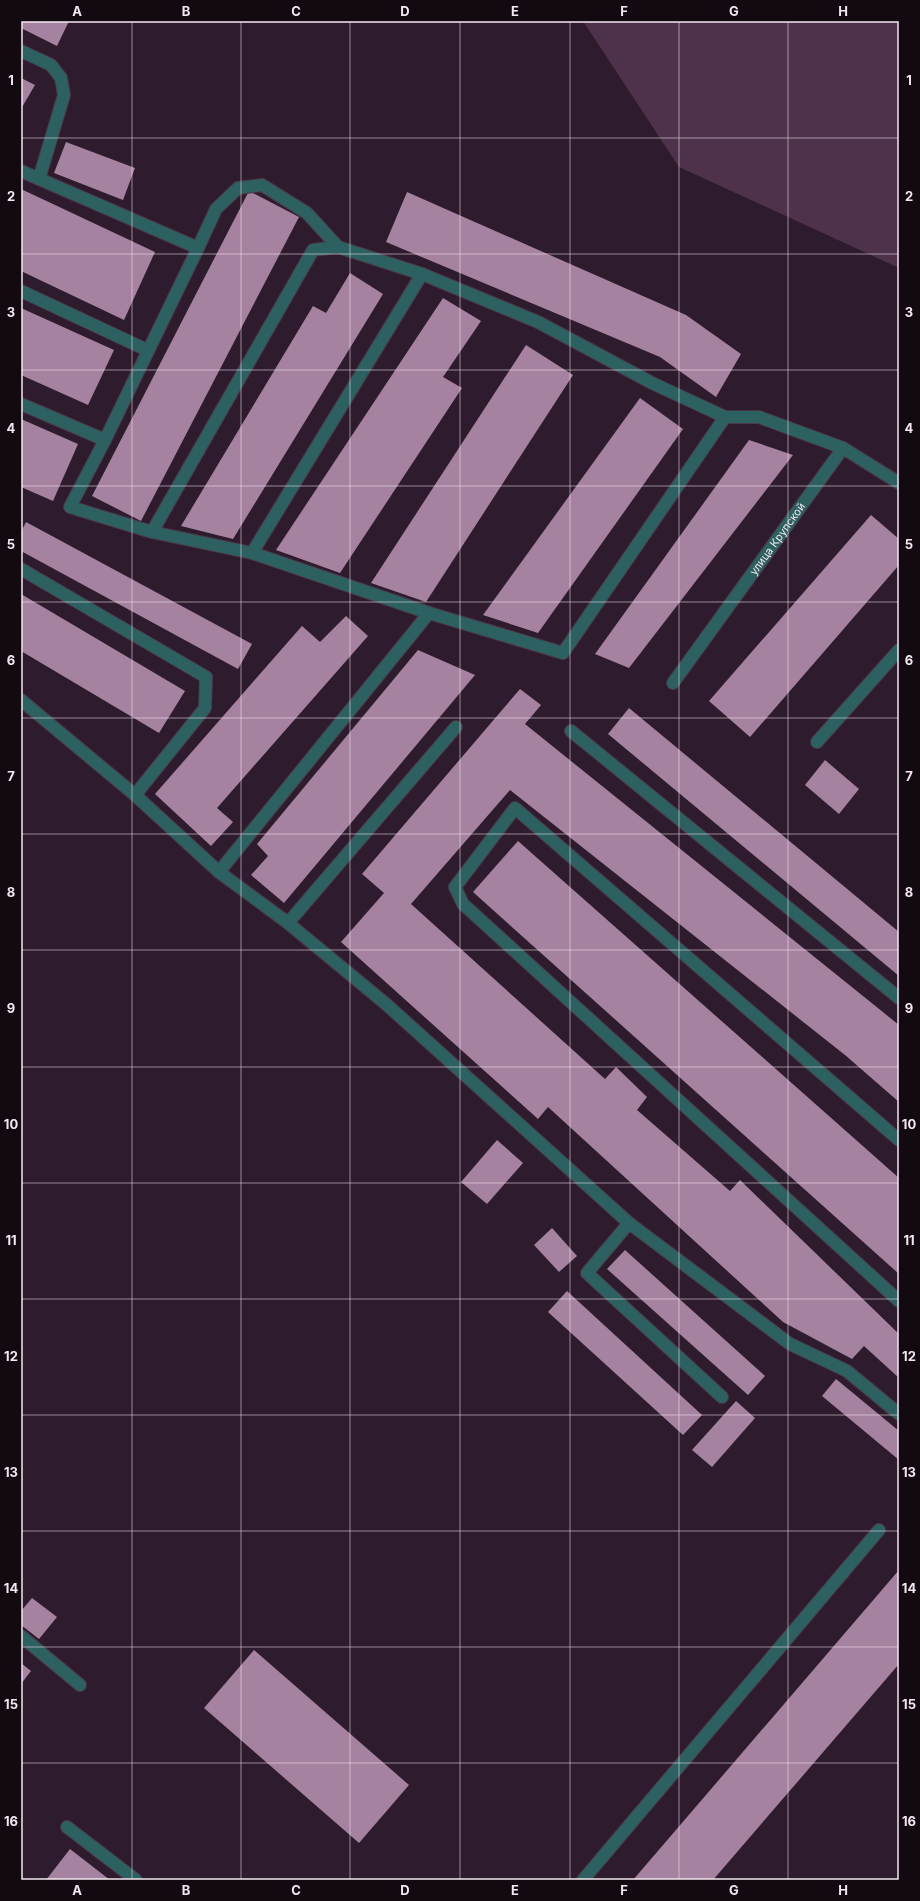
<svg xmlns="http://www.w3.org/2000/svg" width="920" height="1901" font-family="Inter,sans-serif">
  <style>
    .green { fill: #4e324b }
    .building { fill: #a682a1 }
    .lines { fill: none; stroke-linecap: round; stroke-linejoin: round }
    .minor-casing { stroke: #4a3849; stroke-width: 14 }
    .minor { stroke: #2d6061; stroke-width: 12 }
    .grid { fill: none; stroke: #f4e7f2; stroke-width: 1; stroke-opacity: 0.55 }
    .labels { text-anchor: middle; stroke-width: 4; stroke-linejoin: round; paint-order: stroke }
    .street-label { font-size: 11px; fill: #f4e7f2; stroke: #120911 }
    .neatline { fill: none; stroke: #f4e7f2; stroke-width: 1.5 }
    .grid-label { font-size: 13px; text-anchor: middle; font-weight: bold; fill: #f4e7f2 }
  </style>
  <rect width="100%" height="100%" fill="#2e1b2d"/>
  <path class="green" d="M583,21h316v247l-220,-101z"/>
  <g class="building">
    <path d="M21,21h48l-12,25 -36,-18z"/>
    <path d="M21,78l14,7 -14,24z"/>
    <path d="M66,142l69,26 -12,32 -69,-27z"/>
    <path d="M21,189l134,63 -31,68 -103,-49z"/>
    <path d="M249,191l50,26 -158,304 -49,-25z"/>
    <path d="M407,192l279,123 55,39 -25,43 -56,-40 -274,-115z"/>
    <path d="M350,273l33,21 -150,245 -52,-13 132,-220 13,7z"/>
    <path d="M443,298l38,23 -38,56 19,11 -122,185 -64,-23z"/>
    <path d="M21,308l93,42 -26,55 -67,-30z"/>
    <path d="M526,345l47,30 -147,227 -55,-19z"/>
    <path d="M640,398l43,31 -145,204 -55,-18z"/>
    <path d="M21,419l57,25 -25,57 -32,-14z"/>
    <path d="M749,440l44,15 -164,213 -34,-14z"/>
    <path d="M871,515l28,24v26l-149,172 -41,-36z"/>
    <path d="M26,522l226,122 -14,25 -217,-118v-19z"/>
    <path d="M21,594l164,97 -26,42 -138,-82z"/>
    <path d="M346,616l22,20 -151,172 16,14 -22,24 -56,-52 147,-168 18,16z"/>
    <path d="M418,650l57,25 -191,228 -33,-28 17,-19 -11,-12z"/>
    <path d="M520,689l21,16 -16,19 374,301v77l-54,-47 -335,-265 -99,114 194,175 11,-12 31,30 -10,13 93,81 10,-11 159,154v44l-35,-32 -12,13 -69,-37 -235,-215 -10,12 -197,-177 43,-49 -22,-19z"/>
    <path d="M629,708l270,224v44l-291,-242z"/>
    <path d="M825,760l34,29 -20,25 -34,-29z"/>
    <path d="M518,841l381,337v96l-426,-382z"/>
    <path d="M497,1140l26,23 -36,41 -26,-22z"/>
    <path d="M552,1228l25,28 -18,16 -25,-27z"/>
    <path d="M625,1250l140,126 -17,19 -141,-126z"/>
    <path d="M567,1291l135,124 -19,20 -135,-123z"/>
    <path d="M836,1379l63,52v29l-77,-64z"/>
    <path d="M736,1401l19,17 -43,49 -20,-17z"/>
    <path d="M899,1570v94l-186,216h-80z"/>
    <path d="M32,1598l25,19 -18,22 -18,-14v-14z"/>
    <path d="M254,1650l155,135 -50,58 -155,-135z"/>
    <path d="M21,1663l10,8 -10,13z"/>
    <path d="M70,1849l40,31h-64z"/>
  </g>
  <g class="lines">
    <defs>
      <g id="minor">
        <path d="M21,51l30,14 10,13 3,17 -25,84"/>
        <path d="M21,171l177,77 -93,192"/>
        <path d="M198,248l18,-39 22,-21 24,-3 45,28 31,34"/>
        <path d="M21,291l126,59"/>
        <path d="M21,404l84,36 -35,67 82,25 100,21 177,60 134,40 162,-236"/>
        <path d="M152,532l161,-282 25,-3 84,27 116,48 114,61 73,34h34l84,31"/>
        <path d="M252,553l170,-279"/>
        <path d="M21,569l185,108 -1,31 -70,87"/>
        <path id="s1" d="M673,683l170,-235 56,35"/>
        <path d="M21,700l114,95 84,77 69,51 98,81 243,219 161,121 57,27 52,43"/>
        <path d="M571,731l328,267"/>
        <path d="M817,742l82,-92"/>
        <path d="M219,872l210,-259"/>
        <path d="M288,923l168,-196"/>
        <path d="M899,1140l-384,-332 -60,79 8,17 436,397"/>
        <path d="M629,1223l-42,50 135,124"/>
        <path d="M21,1636l59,49"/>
        <path d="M67,1827l69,53"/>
        <path d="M583,1880l296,-350"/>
      </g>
    </defs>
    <use href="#minor" class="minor-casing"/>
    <use href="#minor" class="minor"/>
  </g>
  <path class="grid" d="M132,21v1859M241,21v1859M350,21v1859M460,21v1859M570,21v1859M679,21v1859M788,21v1859M21,138h878M21,254h878M21,370h878M21,486h878M21,602h878M21,718h878M21,834h878M21,950h878M21,1067h878M21,1183h878M21,1299h878M21,1415h878M21,1531h878M21,1647h878M21,1763h878"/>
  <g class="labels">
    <g class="street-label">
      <text dy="4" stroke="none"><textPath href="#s1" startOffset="178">улица Крупской</textPath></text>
    </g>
  </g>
  <rect width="920" height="1901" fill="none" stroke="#120911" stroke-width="44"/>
  <rect x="22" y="22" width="876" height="1857" class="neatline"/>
  <g class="grid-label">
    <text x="77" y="16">A</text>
    <text x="186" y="16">B</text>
    <text x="296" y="16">C</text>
    <text x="405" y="16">D</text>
    <text x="515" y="16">E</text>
    <text x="624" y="16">F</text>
    <text x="734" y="16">G</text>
    <text x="843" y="16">H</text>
    <text x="11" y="85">1</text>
    <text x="909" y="85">1</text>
    <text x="11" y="201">2</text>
    <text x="909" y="201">2</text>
    <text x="11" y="317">3</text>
    <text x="909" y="317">3</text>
    <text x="11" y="433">4</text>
    <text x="909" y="433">4</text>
    <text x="11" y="549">5</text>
    <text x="909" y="549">5</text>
    <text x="11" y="665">6</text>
    <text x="909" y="665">6</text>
    <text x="11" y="781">7</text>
    <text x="909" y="781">7</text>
    <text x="11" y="897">8</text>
    <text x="909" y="897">8</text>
    <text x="11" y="1013">9</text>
    <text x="909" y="1013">9</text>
    <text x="11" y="1129">10</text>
    <text x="909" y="1129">10</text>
    <text x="11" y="1245">11</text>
    <text x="909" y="1245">11</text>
    <text x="11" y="1361">12</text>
    <text x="909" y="1361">12</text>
    <text x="11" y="1477">13</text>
    <text x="909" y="1477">13</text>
    <text x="11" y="1593">14</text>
    <text x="909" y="1593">14</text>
    <text x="11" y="1709">15</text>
    <text x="909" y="1709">15</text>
    <text x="11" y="1826">16</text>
    <text x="909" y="1826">16</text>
    <text x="77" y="1895">A</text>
    <text x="186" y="1895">B</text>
    <text x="296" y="1895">C</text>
    <text x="405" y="1895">D</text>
    <text x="515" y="1895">E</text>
    <text x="624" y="1895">F</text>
    <text x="734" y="1895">G</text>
    <text x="843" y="1895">H</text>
  </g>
</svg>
